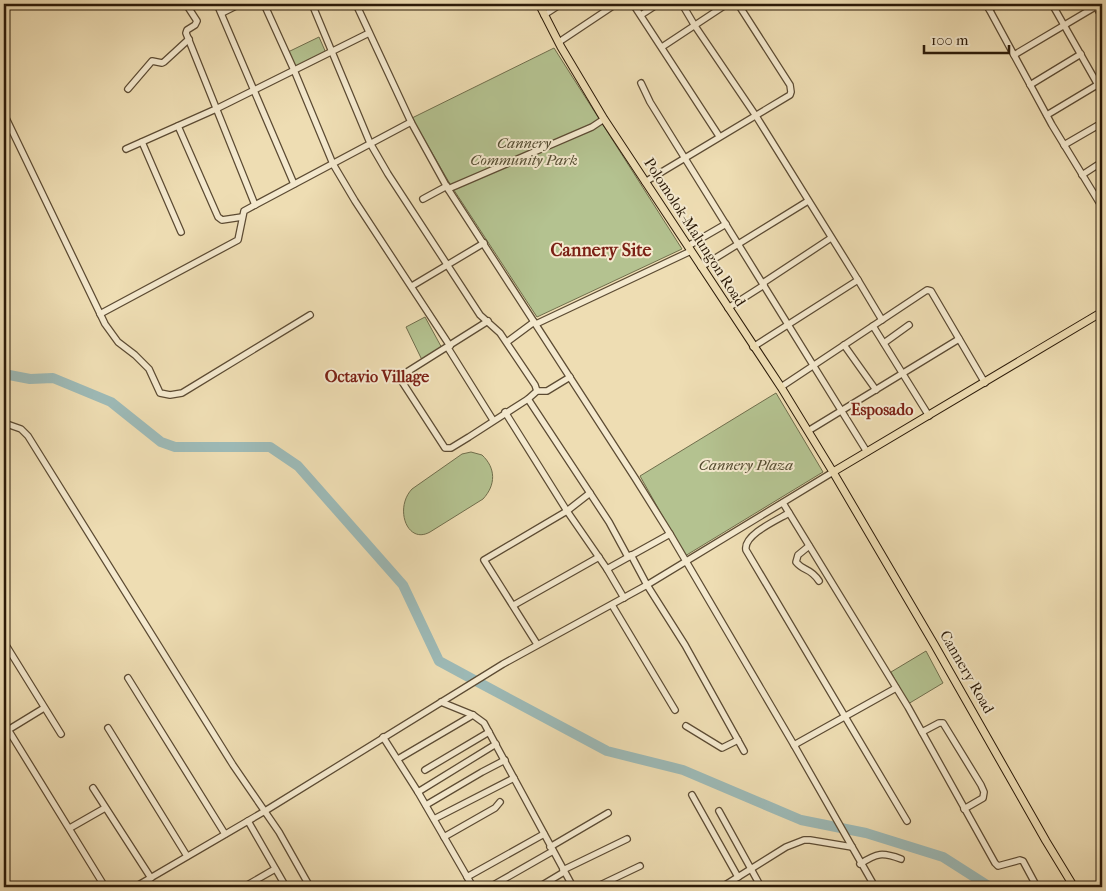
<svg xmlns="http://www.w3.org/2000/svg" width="1106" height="891" font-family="'IM FELL French Canon',serif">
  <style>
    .green { fill: #b4c290; stroke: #706e4c }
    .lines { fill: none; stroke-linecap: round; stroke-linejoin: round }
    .river { stroke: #9dbab7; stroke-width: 10 }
    .minor-casing { stroke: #5c4b33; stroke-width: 8 }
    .major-casing { stroke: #2b1a08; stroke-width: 9 }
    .minor { stroke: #f4e9ce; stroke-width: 5.5 }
    .major { stroke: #eeddb3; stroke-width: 7 }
    .labels { text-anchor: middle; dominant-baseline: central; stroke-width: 4; stroke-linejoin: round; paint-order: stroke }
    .park-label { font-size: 15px; font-style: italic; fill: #544c31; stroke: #f4e9ce }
    .street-label { font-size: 15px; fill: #2b1a08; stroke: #f4e9ce }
    .neighbourhood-label { font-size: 16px; font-weight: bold; fill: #7a1f14; stroke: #f4e9ce }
    .quarter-label { font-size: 18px; font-weight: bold; fill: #7a1f14; stroke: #f4e9ce }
  </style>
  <rect width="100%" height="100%" fill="#eeddb3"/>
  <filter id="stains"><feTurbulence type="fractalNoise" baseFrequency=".004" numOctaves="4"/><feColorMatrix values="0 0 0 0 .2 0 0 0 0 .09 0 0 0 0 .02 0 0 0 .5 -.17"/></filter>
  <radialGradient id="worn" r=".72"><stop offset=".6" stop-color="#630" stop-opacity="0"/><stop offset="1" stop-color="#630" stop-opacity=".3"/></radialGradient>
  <g class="green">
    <path d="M319,37l7,16 -32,14 -6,-15z"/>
    <path d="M554,48l128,201 -145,68 -87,-133 -38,-66z"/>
    <path d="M425,317l18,33 -20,12 -17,-35z"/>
    <path d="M776,393l47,79 -138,84 -45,-80z"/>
    <path d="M471,452l11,3c14,13 14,30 1,44l-53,33c-23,13 -36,-24 -18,-43l50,-35z"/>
    <path d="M926,651l17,32 -35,21 -17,-32z"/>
  </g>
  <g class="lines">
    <path class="river" d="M4,374l26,5 23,-1 58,24 50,40 14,5h95l28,19 105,119 36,76 37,20 131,70 76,19 118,50 65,13 77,24 47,30"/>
    <g class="minor-casing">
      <g id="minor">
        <path d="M186,4l11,17 -2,4 -8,5 -1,3 69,172 156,-83"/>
        <path d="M217,4l77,180"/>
        <path d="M264,4l30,66 39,94 22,37 95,145"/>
        <path d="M312,4l58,139 18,31 92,141 20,18 35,52 2,6"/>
        <path d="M356,4l55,118 37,67 187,289 35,56 124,211 81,142"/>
        <path d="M633,4l86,132"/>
        <path d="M682,4l13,22 61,90 102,164 -105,67"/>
        <path d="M986,4l3,5 9,-5"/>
        <path d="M1052,4l50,88"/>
        <path d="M1096,6l6,11"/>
        <path d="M989,9l63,116 50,82"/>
        <path d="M222,13l18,-9"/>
        <path d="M544,15l17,-11"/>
        <path d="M641,15l17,-11"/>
        <path d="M559,42l57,-38"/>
        <path d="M662,47l65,-43"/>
        <path d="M1014,55l86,-51"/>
        <path d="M641,83l9,19 217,350"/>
        <path d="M1030,85l51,-31"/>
        <path d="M128,89l24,-28 10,2 2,-1 25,-23"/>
        <path d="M4,114l101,210 13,18 17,13 14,14 11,24 10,2 12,-2 128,-78"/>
        <path d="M1047,115l55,-33"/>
        <path d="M178,126l40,91 4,3 20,-3"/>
        <path d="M142,142l39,90"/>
        <path d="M1064,145l38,-22"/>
        <path d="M126,149l90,-40 153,-76"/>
        <path d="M1082,175l20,-13"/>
        <path d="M645,182l145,-87 1,-3 -1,-7 -52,-81"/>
        <path d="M448,189l144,-62 12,-8"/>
        <path d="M423,199l24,-13"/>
        <path d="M688,246l38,-22"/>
        <path d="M701,267l107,-66"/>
        <path d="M858,280l24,40"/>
        <path d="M763,283l68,-45"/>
        <path d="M412,286l72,-43"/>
        <path d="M728,308l36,-23"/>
        <path d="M100,314l138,-74 6,-29 11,-6"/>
        <path d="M488,321l-89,56 46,71h6l18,-11 59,-38 9,-8h10l23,-14"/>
        <path d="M536,324l155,-73"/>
        <path d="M873,326l56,90"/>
        <path d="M507,342l27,-20"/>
        <path d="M884,343l25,-18"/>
        <path d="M844,345l32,45"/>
        <path d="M448,348l45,72"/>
        <path d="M781,387l146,-97 4,1 54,92"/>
        <path d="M528,399l81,123 19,35"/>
        <path d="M505,412l62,99 40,58 17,29"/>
        <path d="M4,423l17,6 7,7 205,329 46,67 31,55"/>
        <path d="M808,431l151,-92"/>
        <path d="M783,503l125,204 87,156 3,3 22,-6 3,1 14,26"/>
        <path d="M789,513c-12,7 -46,22 -43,37l161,271"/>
        <path d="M809,546l-11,9 -2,7c8,10 14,5 23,19"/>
        <path d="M631,555l16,30 38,60 59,106"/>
        <path d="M607,569l63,-35"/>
        <path d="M514,605l85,-48"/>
        <path d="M612,605l63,105"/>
        <path d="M4,642l57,92"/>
        <path d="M537,644l-53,-84 83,-49 23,-18"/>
        <path d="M128,678l97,156"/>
        <path d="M441,702l32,13 11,8 89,164"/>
        <path d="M4,723l101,164"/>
        <path d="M686,726l36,22 16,-8"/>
        <path d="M108,728l79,128"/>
        <path d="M8,730l36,-22"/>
        <path d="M922,732l17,-9h4l38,62 3,7 -1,6 -19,11"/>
        <path d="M383,737l35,55 55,95"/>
        <path d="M794,745l102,-57"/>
        <path d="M398,759l75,-44"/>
        <path d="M425,770l64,-38"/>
        <path d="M93,788l58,90"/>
        <path d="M418,792l78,-48"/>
        <path d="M692,795l46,82"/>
        <path d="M426,805l56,-33 23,-12"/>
        <path d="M719,811l42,76"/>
        <path d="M434,819l80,-41"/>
        <path d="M248,821l38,66"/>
        <path d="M70,828l35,-20"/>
        <path d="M444,837l51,-29 5,-6"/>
        <path d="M550,847l58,-34"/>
        <path d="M860,864c17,-11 22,-12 41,-5"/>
        <path d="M563,870l64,-31"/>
        <path d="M467,877l77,-43"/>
        <path d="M947,886v1"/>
        <path d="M135,887l130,-76 238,-147 144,-79 186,-113"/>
        <path d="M244,887l31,-18"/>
        <path d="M490,887l63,-36"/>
        <path d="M539,887l25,-15"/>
        <path d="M596,887l44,-21"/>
        <path d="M722,887l64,-40 18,-7h6l42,7"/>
      </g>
    </g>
    <g class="major-casing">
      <g id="major">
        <path d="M539,4l22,43 43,72 177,268 52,85 101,172 112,197 28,46"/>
        <path d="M833,472l269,-160"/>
      </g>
    </g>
    <use href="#minor" class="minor"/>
    <use href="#major" class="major"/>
  </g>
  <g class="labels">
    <g class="park-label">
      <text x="524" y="143">Cannery<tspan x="524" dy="17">Community Park</tspan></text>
      <text x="746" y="465">Cannery Plaza</text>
    </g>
    <g class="street-label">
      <text transform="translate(695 232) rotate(57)">Polomolok-Malungon Road</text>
      <text transform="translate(967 672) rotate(60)">Cannery Road</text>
    </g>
    <g class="neighbourhood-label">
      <text x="377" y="376">Octavio Village</text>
      <text x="882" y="409">Esposado</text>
    </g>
    <g class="quarter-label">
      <text x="601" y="250">Cannery Site</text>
    </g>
  </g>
  <rect width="1106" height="891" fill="none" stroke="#eeddb3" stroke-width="20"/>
  <rect x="5" y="5" width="1096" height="881" fill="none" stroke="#2b1a08" stroke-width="2.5"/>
  <rect x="10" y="10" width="1086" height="871" fill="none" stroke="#2b1a08"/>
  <path d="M924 45v8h85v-8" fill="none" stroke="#2b1a08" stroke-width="2.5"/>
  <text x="931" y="45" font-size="15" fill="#2b1a08" stroke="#f4e9ce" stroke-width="4" paint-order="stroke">100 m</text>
  <rect width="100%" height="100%" filter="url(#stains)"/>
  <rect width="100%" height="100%" fill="url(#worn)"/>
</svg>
